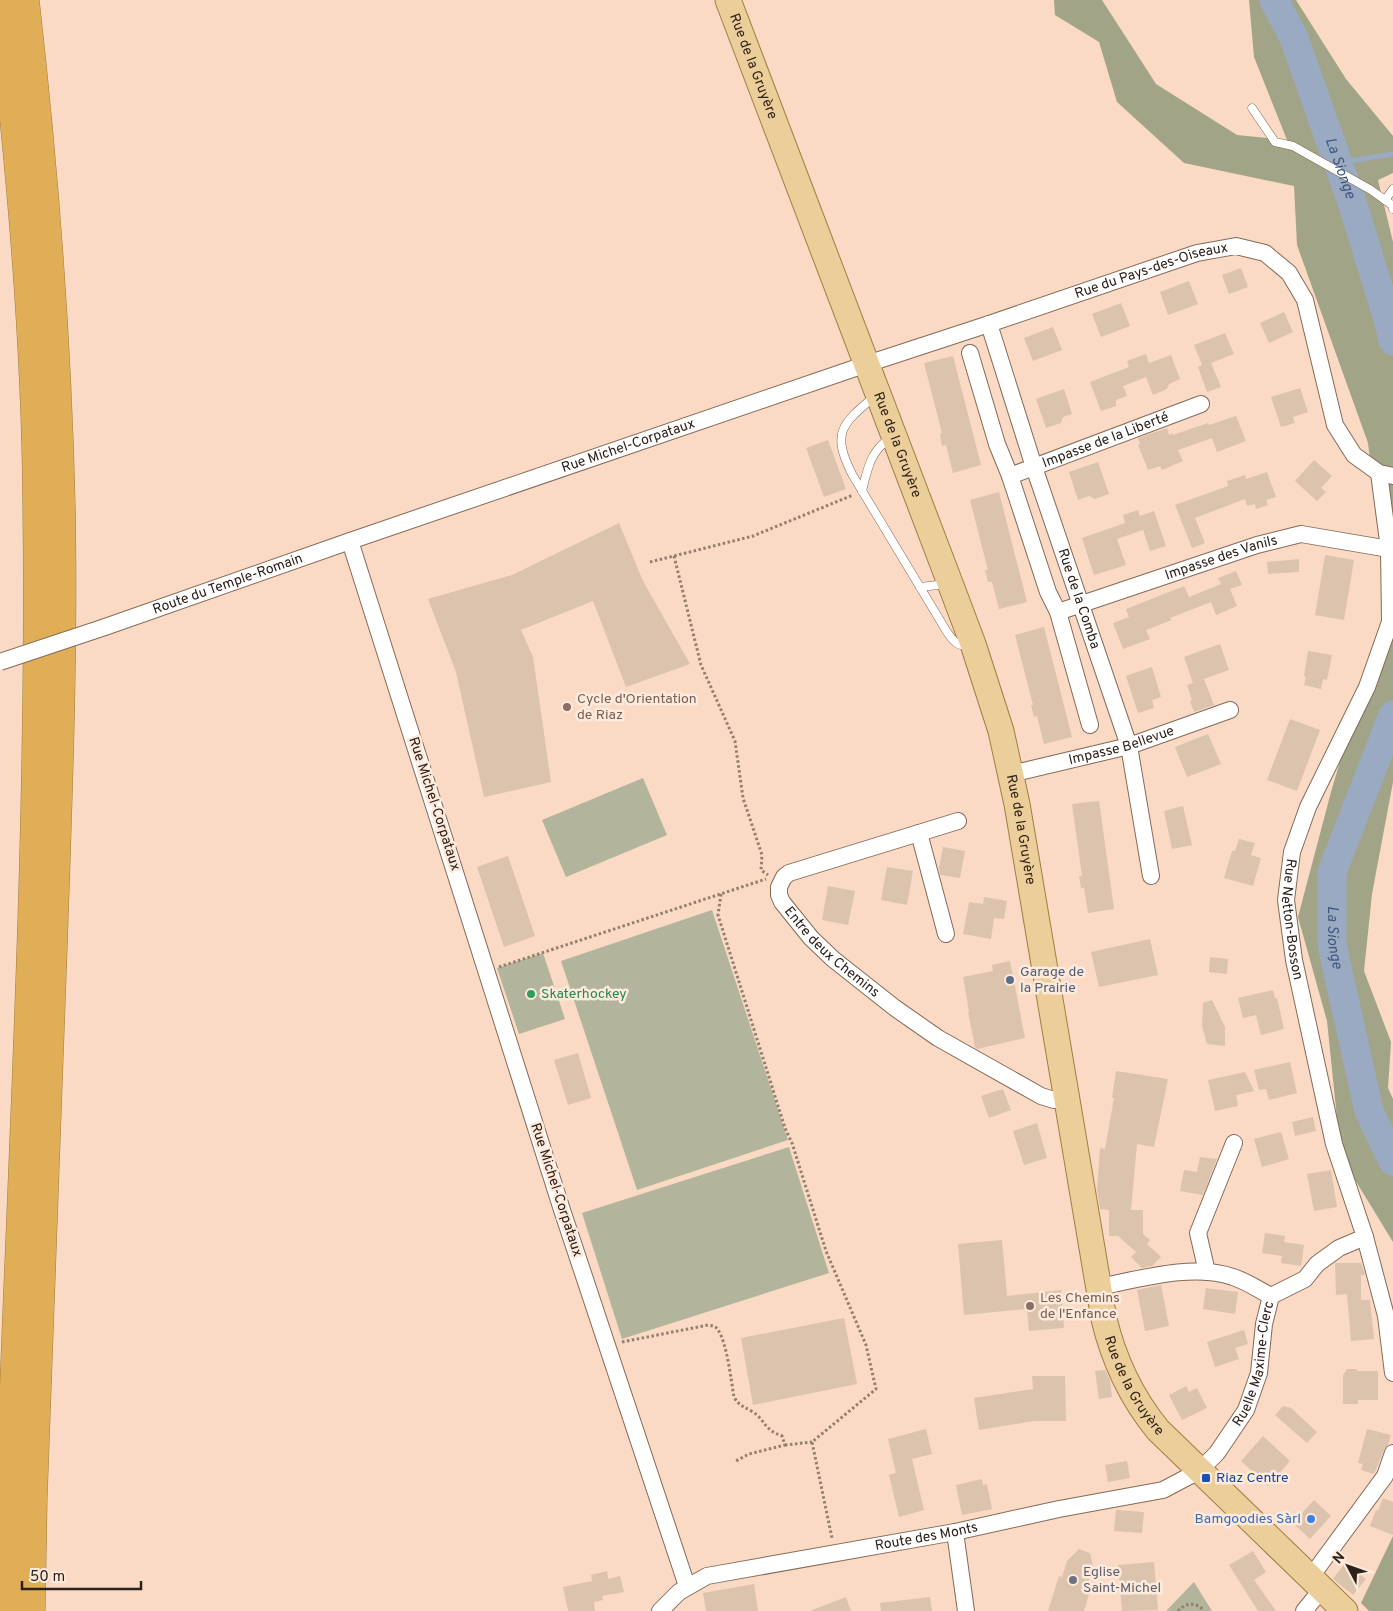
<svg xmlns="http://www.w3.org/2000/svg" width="1393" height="1611" font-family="Overpass,sans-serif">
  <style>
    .green { fill: #b2b59b }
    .forest { fill: #a2a487 }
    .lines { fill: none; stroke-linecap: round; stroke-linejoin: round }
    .stream { stroke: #9aaac3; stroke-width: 5 }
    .river { stroke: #9aaac3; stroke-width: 29 }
    .building { fill: #dcc3ae }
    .lane-casing { stroke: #866a56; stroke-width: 9 }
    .street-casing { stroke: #866a56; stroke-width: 18 }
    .primary-casing { stroke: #a17d41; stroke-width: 27 }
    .highway-casing { stroke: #a17d41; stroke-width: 29 }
    .path { stroke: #947e6f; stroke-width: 3; stroke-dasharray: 2.5 2.5; stroke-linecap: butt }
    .lane { stroke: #fff; stroke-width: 8 }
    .street { stroke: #fff; stroke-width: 16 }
    .primary { stroke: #ecce9a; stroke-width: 25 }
    .highway { stroke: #e0ae56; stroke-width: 28 }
    .street-bridge-casing { stroke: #866a56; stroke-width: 18; stroke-linecap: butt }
    .street-bridge { stroke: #fff; stroke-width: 16 }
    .education-dot { fill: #8d6e63; stroke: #fdeadc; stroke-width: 2 }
    .service-dot { fill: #5c6f8a; stroke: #fdeadc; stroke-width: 2 }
    .leisure-dot { fill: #2e9e5b; stroke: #fdeadc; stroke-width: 2 }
    .transit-dot { fill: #1a4fb4; stroke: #fdeadc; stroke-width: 2 }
    .shop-dot { fill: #3f7fe0; stroke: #fdeadc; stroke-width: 2 }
    .worship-dot { fill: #6b7280; stroke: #fdeadc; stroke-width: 2 }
    .labels { text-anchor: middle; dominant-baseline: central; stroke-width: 5; stroke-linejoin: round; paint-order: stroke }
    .street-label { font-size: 14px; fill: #2d2119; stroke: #fdeadc }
    .education-label { font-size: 14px; fill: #785e54; stroke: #fdeadc; text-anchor: start }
    .service-label { font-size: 14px; fill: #4e5e75; stroke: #fdeadc; text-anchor: start }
    .leisure-label { font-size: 14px; fill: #27864d; stroke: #fdeadc; text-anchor: start }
    .transit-label { font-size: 14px; fill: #164399; stroke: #fdeadc; text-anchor: start }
    .shop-label { font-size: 14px; fill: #366cbe; stroke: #fdeadc; text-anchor: end }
    .worship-label { font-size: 14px; fill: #5b616d; stroke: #fdeadc; text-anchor: start }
    .water-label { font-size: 15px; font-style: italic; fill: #3e587f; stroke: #fdeadc }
  </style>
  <rect width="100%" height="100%" fill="#fadac4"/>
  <g class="green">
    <path d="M643,778l24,57 -101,42 -24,-57z"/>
    <path d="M712,910l76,230 -151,50 -76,-229z"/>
    <path d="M543,953l22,66 -46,15 -22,-66z"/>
    <path d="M789,1147l40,126 -207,66 -40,-126z"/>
    <path d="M1194,1582l18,29h-45v-1z"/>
  </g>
  <g class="forest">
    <path d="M1054,0h48l54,84 81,51 50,5 -33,-83 -5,-57h47l50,79 47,57v37l-15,7 15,62v540l-21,112 -8,77 27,71 -3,46 5,11v143l-52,-85 -14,-136 -29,-104 33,-125 56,-189 -19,-160 -71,-198 -3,-59 -110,-23 -67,-61 -18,-60 -44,-27z"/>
    <path d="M1393,1536v75h-24l-8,-8z"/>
  </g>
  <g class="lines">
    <path class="stream" d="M1338,163l55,-9"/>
    <g class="river">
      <path id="s1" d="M1274,0l20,38 60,170 36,118 3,15"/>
      <path id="s2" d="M1393,715l-61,157v73l37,166 24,50"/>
    </g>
  </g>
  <g class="building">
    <path d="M1241,268l7,19 -19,7 -7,-19z"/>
    <path d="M1189,281l9,23 -30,11 -8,-23z"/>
    <path d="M1121,303l9,23 -29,11 -9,-23z"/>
    <path d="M1284,312l9,20 -24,11 -9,-20z"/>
    <path d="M1053,327l9,23 -29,11 -9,-23z"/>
    <path d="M1225,333l9,21 -23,9 10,24 -14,5 -9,-25 4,-2 -8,-20z"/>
    <path d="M1146,354l3,9 22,-8 9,24 -11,5 -2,5 -14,6 -7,-18 -23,9 4,10 -11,4v6l-15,5 -11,-29 39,-15 -2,-6z"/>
    <path d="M953,356l28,109 -28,8 -7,-28 -4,1 -2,-12 2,-1 -18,-70z"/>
    <path d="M1300,388l8,24 -15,5 2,6 -14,4 -10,-30z"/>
    <path d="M1064,389l8,25 -9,3 -2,6 -15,5 -10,-29z"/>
    <path d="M1236,416l10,25 -29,11 -5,-14 -34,12 5,11 -21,9 -2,-4 -12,4 -10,-25 2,-1 -2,-6 29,-10 2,7 3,-2 1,2 35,-12 1,2z"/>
    <path d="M828,440l18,49 -22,8 -18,-49z"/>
    <path d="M1314,460l18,16 -11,12 5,4 -9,9 -22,-20z"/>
    <path d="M1098,462l11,32 -14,5 -6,-3 -11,4 -9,-28z"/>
    <path d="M1267,472l9,25 -10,3 2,5 -12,4 -1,-5 -8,2 -2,-7 -50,19 10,25 -13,5 -17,-43 53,-19 -1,-5 18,-6 1,4z"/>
    <path d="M999,492l28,110 -28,7 -7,-27h-4l-3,-12h3l-18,-70z"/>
    <path d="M1138,510l2,6 14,-5 12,35 -16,5 -7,-21 -26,9 9,26 -32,10 -12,-37 43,-15 -2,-8z"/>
    <path d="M619,523l24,58 47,83 -64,23 -33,-86 -72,29 12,27 18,125 -67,15 -28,-125 -28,-73 84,-24z"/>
    <path d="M1325,555l29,5 -10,60 -29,-5z"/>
    <path d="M1299,559v13l-31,2 -1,-12z"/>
    <path d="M1236,571l6,14 -12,4 7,17 -21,9 -5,-13 -41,16 2,2 -26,10 4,9 -27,10 -10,-26 16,-6 -3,-8 58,-23 5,11 32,-13 -3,-6z"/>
    <path d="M1044,627l28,110 -28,7 -7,-28 -3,1 -3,-12h2l-18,-70z"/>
    <path d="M1220,644l9,26 -36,13 -9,-26z"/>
    <path d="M1308,651l24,4 -5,25 -4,-1 -2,10 -17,-4 2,-8 -2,-1z"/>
    <path d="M1152,667l9,30 -9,3 2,8 -16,5 -12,-37z"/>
    <path d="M1204,679l10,26 -20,7 -4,-11 2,-1 -5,-15z"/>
    <path d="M1290,719l30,11 -23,61 -30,-11z"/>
    <path d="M1208,734l13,30 -34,13 -12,-30z"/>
    <path d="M1099,801l15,108 -26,4 -4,-25h-3l-2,-12h3l-10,-72z"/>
    <path d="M1183,806l9,39 -20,4 -8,-38z"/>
    <path d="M1239,839l16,4 -4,12 10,3 -8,28 -29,-8 8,-27h3z"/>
    <path d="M943,847l22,4 -5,27 -20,-3 -1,-7z"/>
    <path d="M508,856l27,80 -31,11 -27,-80z"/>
    <path d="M887,867l26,4 -6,34 -26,-5z"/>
    <path d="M828,886l27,5 -7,34 -26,-5z"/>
    <path d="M984,897l23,4 -3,18 -10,-1 -3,21 -28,-5 6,-32 14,2z"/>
    <path d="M1150,939l8,36 -59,12 -8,-35z"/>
    <path d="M1210,957l18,2 -1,15 -18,-2z"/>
    <path d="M1010,961l15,77 -48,11 -2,-2 -7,-35 1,-1 -6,-34 30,-6 -1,-6z"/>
    <path d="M1273,990l2,8h2l7,31 -23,6 -5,-20 -13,3 -5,-20z"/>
    <path d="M1212,1000l13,27v19l-18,-2 -5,-18 1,-23z"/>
    <path d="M578,1053l13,45 -23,7 -14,-45z"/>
    <path d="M1290,1062l7,31 -28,7 -3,-11 -7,1 -5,-20z"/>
    <path d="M1116,1071l52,8 -14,68 -17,-3 -6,66h12v24l7,6 -3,4 14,13 -9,9 -10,2 -11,-11 5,-5 -18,-16h-9v-26l-9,-1 -3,-19 3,-42 5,1 9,-51h-2z"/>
    <path d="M1245,1072l9,19 -18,4 2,11 -23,5 -7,-31z"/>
    <path d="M1003,1089l8,21 -22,8 -8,-22z"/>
    <path d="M1313,1117l3,14 -21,5 -3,-14z"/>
    <path d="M1037,1123l10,35 -23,7 -11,-34z"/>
    <path d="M1281,1132l8,27 -27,8 -8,-28z"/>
    <path d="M1200,1157l17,2 -14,36 -23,-4 4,-21 13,2z"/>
    <path d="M1331,1170l6,37 -23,4 -7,-37z"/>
    <path d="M1265,1233l20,3 -1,6 20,3 -3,21 -20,-3 1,-7 -20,-3z"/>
    <path d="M1002,1240l5,56 54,-6 3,38 -35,3 -2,-21 -2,-1 -61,6 -6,-71z"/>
    <path d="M1335,1263h26l4,12h-4v25h9l4,39 -23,2 -4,-47 -11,1z"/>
    <path d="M1161,1285l8,41 -24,5 -8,-41z"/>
    <path d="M1206,1288l32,4 -3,22 -32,-5z"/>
    <path d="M844,1318l13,66 -104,21 -12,-67z"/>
    <path d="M1244,1330l4,14 -13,4 4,11 -24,8 -8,-25z"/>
    <path d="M1347,1369h10v2h21v29h-20v4h-15v-29z"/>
    <path d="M1105,1370l5,10 2,17 -13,2 -4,-28z"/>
    <path d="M1032,1376h33l1,45h-32l-55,9 -5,-32 59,-9z"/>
    <path d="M1186,1386l3,6 8,-4 10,20 -25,12 -13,-25z"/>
    <path d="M1283,1406l8,2 26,24 -10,11 -32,-28z"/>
    <path d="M926,1429l6,25 -20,5 12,51 -25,7 -10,-42 7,-2 -8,-34z"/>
    <path d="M1367,1429l24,6 -3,10 -4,5 -10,24 -13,-4 2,-6 -5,-1z"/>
    <path d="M1263,1436l27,25 -22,25 -27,-25z"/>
    <path d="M1127,1461l3,17 -22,4 -3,-17z"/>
    <path d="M982,1479l1,6 4,-1 5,25 -30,6 -6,-30z"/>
    <path d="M1383,1498l10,4v33l-23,-9 6,-16 2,1z"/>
    <path d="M1314,1500l17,16 -21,23 -17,-16z"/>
    <path d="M1116,1510l28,2 -2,21 -28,-2z"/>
    <path d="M1079,1549l11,4 3,14 -5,16 4,1 -8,27h-36l11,-35 3,1 5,-16z"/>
    <path d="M1253,1551l13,21 -12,8 22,31h-18l-29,-46z"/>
    <path d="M1154,1562l4,48 -36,1 -4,-46z"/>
    <path d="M1345,1563l21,16 -13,16 -20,-16z"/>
    <path d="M607,1571l1,8 12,-3 4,16 -22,4 1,4 -9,2 1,9h-27l-5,-24 29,-6 -1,-6z"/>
    <path d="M754,1584l4,27h-52l-3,-18z"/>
    <path d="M846,1597l5,14h-39v-1z"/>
    <path d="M930,1597l2,14h-51l-1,-8z"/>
  </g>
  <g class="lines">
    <g class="lane-casing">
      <g id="lane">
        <path d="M1252,108l23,34 18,4 78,44 21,15 1,4"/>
        <path d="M1385,200l8,-11"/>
        <path d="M875,396c-33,28 -44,36 -23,78l95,158c6,8 10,15 21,13"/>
        <path d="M862,491c6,-24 8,-39 29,-54"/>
        <path d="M920,587l27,-3"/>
      </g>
    </g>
    <g class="street-casing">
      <g id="street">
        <path id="s3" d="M989,324l45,143 95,279 22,130"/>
        <path d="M970,353l27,91 13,32 38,116 10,20 32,113"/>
        <path id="s4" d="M1379,473l10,76 1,73 -23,65 -59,120 -16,45 -6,48 8,60 40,184 31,93 21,79 7,57"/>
        <path id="s5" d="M1010,476l191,-72"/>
        <path id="s6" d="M1058,612l199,-67 44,-11 88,15"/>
        <path id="s7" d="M105,627l245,-86"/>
        <path id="s8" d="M1011,774l118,-28 101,-36"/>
        <path id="s9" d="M958,821l-169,52 -5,4 -5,10v8l3,7 29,36 22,21 62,49 43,30 103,58 13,4 13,-1"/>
        <path d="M919,833l27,101"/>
        <path d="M1207,1272l-9,-39 36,-90"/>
        <path d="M1099,1287c41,-8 94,-24 134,-10 13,4 26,13 38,19"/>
        <path d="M955,1532l11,79"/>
        <path d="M1310,1578l75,-102 8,-23"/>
        <path id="s10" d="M687,1586l-125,-376 -212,-669 517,-177 122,-40 208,-71 39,-7 29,7 24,20 16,27 30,125 19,30 25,18 14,3"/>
        <path id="s11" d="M660,1611l19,-19 28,-16 248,-44 104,-23 104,-19 36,-19 18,-18 29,-43 13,-37 5,-49 7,-28 34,-17 12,-15 22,-16 26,-11"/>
        <path d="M1304,1611l18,-22"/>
      </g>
    </g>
    <g class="primary-casing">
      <g id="primary">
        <path id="s12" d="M728,0l222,583 23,61 28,87 16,73 87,515c10,42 27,78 54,111l187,181"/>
      </g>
    </g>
    <g class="highway-casing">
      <g id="highway">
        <path d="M1,0c20,169 35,339 36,509 3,243 -7,486 -17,729 -5,125 -11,249 -12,373"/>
        <path d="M25,0c19,167 32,335 36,504 3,148 -3,296 -8,444 -6,184 -13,367 -20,550l-2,113"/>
      </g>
    </g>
    <g class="path">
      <path d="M674,556l27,109 34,76 8,57 19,57 -1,15 7,5"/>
      <path d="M650,562l103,-26 100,-41"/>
      <path d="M721,894l-3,21 67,213 7,15 34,108 40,94 10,44 -64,53 20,96"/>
      <path d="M499,967l267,-88"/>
      <path d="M622,1342l86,-17c4,1 8,1 10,5 9,13 13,50 16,67 5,9 11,10 19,15 13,9 10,17 29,24l3,9 -36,9 -15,8"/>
      <path d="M785,1445l27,-3"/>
      <path d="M1178,1611c8,-9 19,-9 26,0"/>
    </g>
    <use href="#lane" class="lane"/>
    <use href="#street" class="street"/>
    <use href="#primary" class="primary"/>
    <use href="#highway" class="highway"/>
    <g class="street-bridge-casing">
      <path id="street-bridge" d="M0,662l105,-35"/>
    </g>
    <use href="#street-bridge" class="street-bridge"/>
  </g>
  <g class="education-dot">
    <circle cx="567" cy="707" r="5"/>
    <circle cx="1030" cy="1306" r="5"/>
  </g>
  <circle class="service-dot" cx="1010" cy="980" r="5"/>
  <circle class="leisure-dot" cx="531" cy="994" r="5"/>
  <rect class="transit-dot" x="1201" y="1473" width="10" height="10" rx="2.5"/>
  <circle class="shop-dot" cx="1311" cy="1519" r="5"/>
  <circle class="worship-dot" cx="1073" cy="1580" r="5"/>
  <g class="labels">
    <g class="street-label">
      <text stroke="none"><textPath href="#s12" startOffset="71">Rue de la Gruyère</textPath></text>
      <text stroke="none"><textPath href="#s10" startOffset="1944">Rue du Pays-des-Oiseaux</textPath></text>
      <text stroke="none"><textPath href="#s5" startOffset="102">Impasse de la Liberté</textPath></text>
      <text stroke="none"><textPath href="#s10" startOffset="1392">Rue Michel-Corpataux</textPath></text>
      <text stroke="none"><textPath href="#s12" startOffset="476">Rue de la Gruyère</textPath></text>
      <text stroke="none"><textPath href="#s6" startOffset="172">Impasse des Vanils</textPath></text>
      <text stroke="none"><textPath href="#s7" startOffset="130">Route du Temple-Romain</textPath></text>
      <text stroke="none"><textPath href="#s3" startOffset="289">Rue de la Comba</textPath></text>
      <text stroke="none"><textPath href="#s8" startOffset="114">Impasse Bellevue</textPath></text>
      <text transform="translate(434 804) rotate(72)">Rue Michel-Corpataux</text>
      <text stroke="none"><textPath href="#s12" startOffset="881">Rue de la Gruyère</textPath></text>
      <text stroke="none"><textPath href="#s4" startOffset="468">Rue Netton-Bosson</textPath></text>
      <text stroke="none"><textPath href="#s9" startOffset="281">Entre deux Chemins</textPath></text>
      <text transform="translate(556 1190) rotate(72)">Rue Michel-Corpataux</text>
      <text stroke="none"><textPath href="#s11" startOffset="688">Ruelle Maxime-Clerc</textPath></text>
      <text stroke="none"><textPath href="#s12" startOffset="1451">Rue de la Gruyère</textPath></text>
      <text stroke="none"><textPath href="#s11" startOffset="282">Route des Monts</textPath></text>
    </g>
    <g class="education-label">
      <text x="577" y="699">Cycle d'Orientation<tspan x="577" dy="16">de Riaz</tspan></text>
      <text x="1040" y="1298">Les Chemins<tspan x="1040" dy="16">de l'Enfance</tspan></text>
    </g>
    <g class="service-label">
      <text x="1020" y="972">Garage de<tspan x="1020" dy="16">la Prairie</tspan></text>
    </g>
    <g class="leisure-label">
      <text x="541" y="994">Skaterhockey</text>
    </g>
    <g class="transit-label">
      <text x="1216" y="1478">Riaz Centre</text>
    </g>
    <g class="shop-label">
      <text x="1301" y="1519">Bamgoodies Sàrl</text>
    </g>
    <g class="worship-label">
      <text x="1083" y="1572">Eglise<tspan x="1083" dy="16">Saint-Michel</tspan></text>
    </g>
    <g class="water-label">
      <text stroke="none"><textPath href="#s1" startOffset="181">La Sionge</textPath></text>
      <text stroke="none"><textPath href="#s2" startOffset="234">La Sionge</textPath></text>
    </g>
  </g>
  <g transform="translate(1348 1566) rotate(311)" stroke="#fdeadc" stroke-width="4" paint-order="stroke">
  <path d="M0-4L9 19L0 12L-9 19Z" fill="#2d2119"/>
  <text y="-8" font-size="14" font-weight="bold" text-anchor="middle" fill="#2d2119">N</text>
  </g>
  <path d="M22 1581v8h119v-8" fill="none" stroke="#2d2119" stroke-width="2.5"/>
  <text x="30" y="1581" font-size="15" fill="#2d2119" stroke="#fdeadc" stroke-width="4" paint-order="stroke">50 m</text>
</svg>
